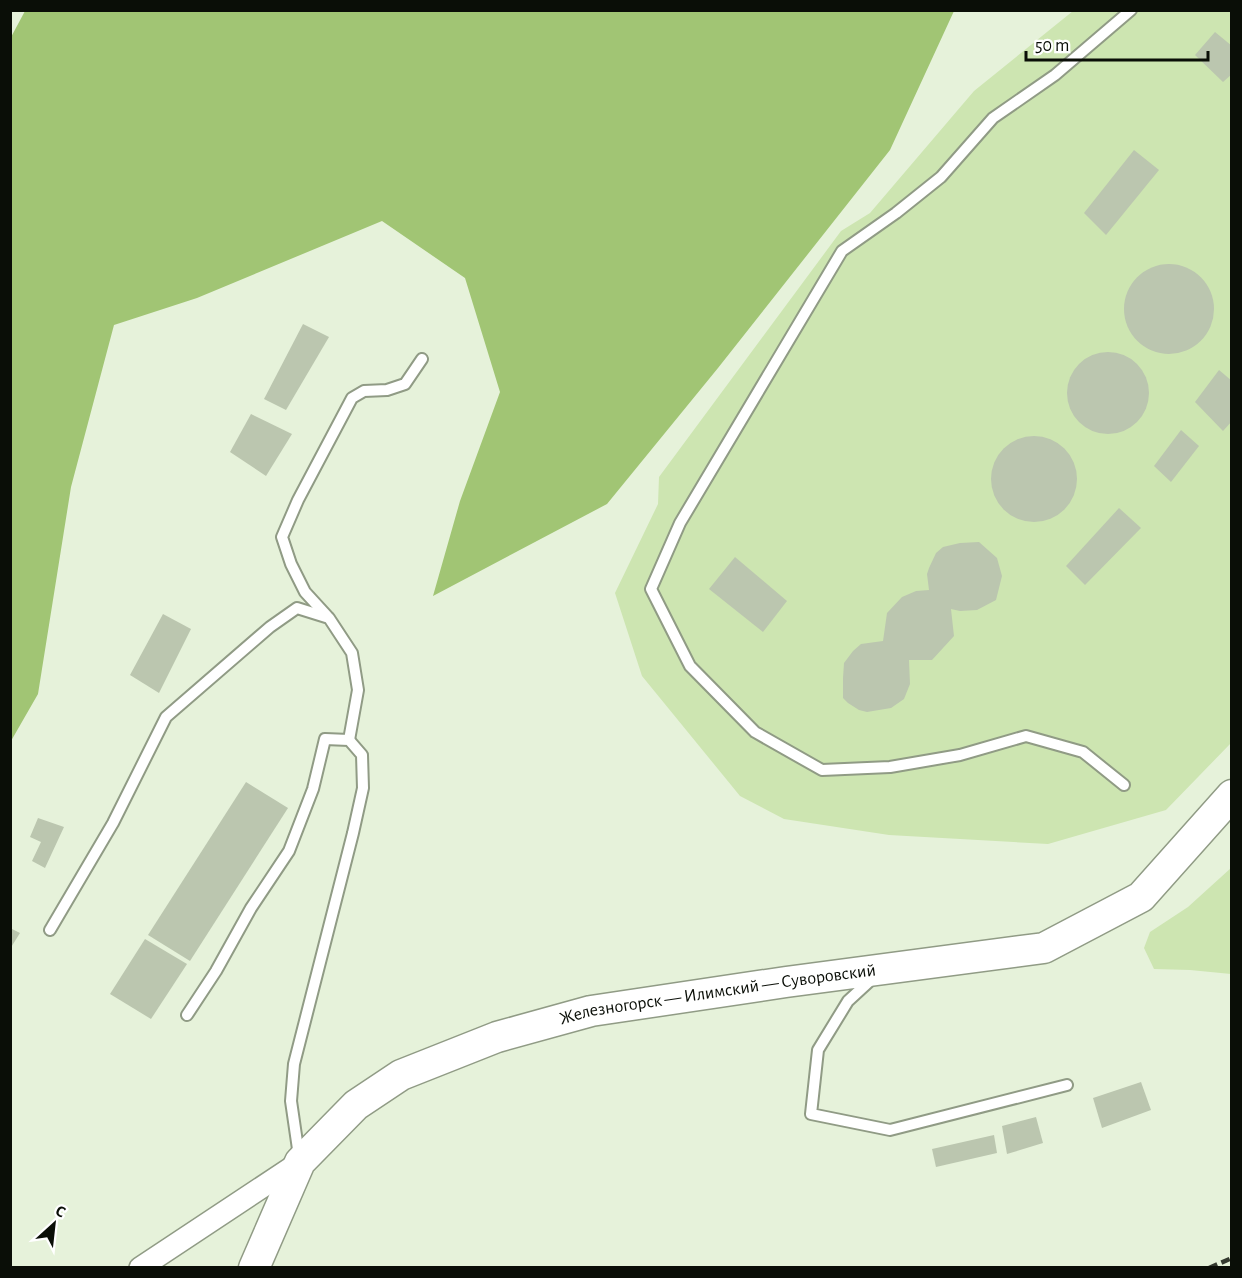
<svg xmlns="http://www.w3.org/2000/svg" width="1242" height="1278" font-family="'Alegreya Sans',sans-serif">
  <style>
    .green { fill: #cde5b1 }
    .forest { fill: #a1c574 }
    .building { fill: #bbc6af }
    .lines { fill: none; stroke-linecap: round; stroke-linejoin: round }
    .lane-casing { stroke: #909b85; stroke-width: 14 }
    .street-casing { stroke: #909b85; stroke-width: 24 }
    .secondary-casing { stroke: #909b85; stroke-width: 33 }
    .lane { stroke: #fff; stroke-width: 10 }
    .street { stroke: #fff; stroke-width: 21 }
    .secondary { stroke: #fff; stroke-width: 30 }
    .rail { stroke: #343a2f; stroke-width: 4.5; stroke-dasharray: 9 4.5; stroke-linecap: butt }
    .labels { text-anchor: middle; dominant-baseline: central; stroke-width: 4.5; stroke-linejoin: round; paint-order: stroke }
    .street-label { font-size: 18px; fill: #0a0e07; stroke: #fff }
  </style>
  <rect width="100%" height="100%" fill="#e6f2da"/>
  <g class="green">
    <path d="M1073,11h158v732l-65,67 -118,34 -159,-9 -105,-16 -44,-23 -98,-120 -27,-83 43,-89 1,-27 182,-246 29,-18 104,-122z"/>
    <path d="M1231,868v106l-41,-4 -36,-1 -10,-21 6,-16 38,-25z"/>
  </g>
  <path class="forest" d="M25,11v-1l929,1 -64,139 -172,218 -111,136 -174,92 27,-95 40,-109 -35,-114 -83,-57 -185,77 -83,27 -43,162 -33,207 -27,47 -1,-702z"/>
  <g class="building">
    <path d="M1215,32l17,14v28l-9,8 -28,-27z"/>
    <path d="M1134,150l25,20 -53,65 -22,-22z"/>
    <circle cx="1169" cy="309" r="45"/>
    <path d="M303,324l26,13 -43,73 -22,-11z"/>
    <circle cx="1108" cy="393" r="41"/>
    <path d="M1219,370l13,11v40l-9,10 -28,-29z"/>
    <path d="M251,414l41,20 -26,42 -36,-24z"/>
    <path d="M1181,430l18,16 -28,36 -17,-16z"/>
    <circle cx="1034" cy="479" r="43"/>
    <path d="M1119,508l22,20 -56,57 -19,-19z"/>
    <path d="M979,542l18,16 5,18 -6,24 -19,10 -17,1 -9,-2 3,27 -22,24h-23l1,24 -6,15 -13,9 -24,4 -8,-2 -11,-7 -5,-5v-20l1,-15 9,-12 8,-7 22,-3 4,-28 15,-16 14,-6 13,-1 -2,-16 2,-6 7,-15 7,-6 17,-4z"/>
    <path d="M735,557l52,44 -24,31 -54,-43z"/>
    <path d="M163,614l28,15 -32,64 -29,-18z"/>
    <path d="M246,782l42,26 -98,153 -42,-26z"/>
    <path d="M38,818l26,9 -19,41 -13,-7 9,-19 -11,-5z"/>
    <path d="M10,928l10,5 -10,16z"/>
    <path d="M145,939l42,25 -36,55 -41,-25z"/>
    <path d="M1141,1082l10,28 -49,18 -9,-30z"/>
    <path d="M1036,1117l7,26 -36,11 -5,-28z"/>
    <path d="M994,1135l3,18 -61,14 -4,-18z"/>
  </g>
  <g class="lines">
    <g class="lane-casing">
      <g id="lane">
        <path d="M327,616l-22,-24 -14,-28 -9,-27 16,-37 54,-102 12,-7 23,-1 18,-6 17,-25"/>
        <path d="M1124,785l-41,-33 -57,-16 -66,19 -70,12 -68,3 -67,-38 -65,-66 -39,-77 29,-66 162,-272 54,-38 45,-36 52,-59 62,-43 76,-65"/>
        <path d="M50,930l63,-107 53,-106 104,-90 27,-19 32,10 23,35 6,37 -9,50"/>
        <path d="M873,978l-25,23 -30,49 -7,64 79,16 177,-45"/>
        <path d="M187,1015l29,-44 35,-63 38,-57 24,-62 12,-50 24,1 13,15 1,33 -10,45 -59,231 -3,37 8,55"/>
      </g>
    </g>
    <g class="street-casing">
      <path id="street" d="M140,1268l160,-106"/>
    </g>
    <g class="secondary-casing">
      <g id="secondary">
        <path id="s1" d="M254,1268l46,-106 56,-57 45,-30 96,-38 94,-26 195,-29 258,-34 97,-51 91,-102"/>
      </g>
    </g>
    <use href="#lane" class="lane"/>
    <use href="#street" class="street"/>
    <use href="#secondary" class="secondary"/>
    <path class="rail" d="M1209,1268l23,-10"/>
  </g>
  <g class="labels">
    <g class="street-label">
      <text stroke="none"><textPath href="#s1" startOffset="578">Железногорск — Илимский — Суворовский</textPath></text>
    </g>
  </g>
  <rect width="1242" height="1278" fill="none" stroke="#0a0e07" stroke-width="24"/>
  <g transform="translate(54 1224) rotate(27)" stroke="#ffffff" stroke-width="4.5" paint-order="stroke">
  <path d="M0-4.5L10 22L0 15L-10 22Z" fill="#0a0e07"/>
  <text y="-9" font-size="16" font-weight="bold" text-anchor="middle" fill="#0a0e07">С</text>
  </g>
  <path d="M1026 51v9h182v-9" fill="none" stroke="#0a0e07" stroke-width="3"/>
  <text x="1035" y="51" font-size="18" fill="#0a0e07" stroke="#ffffff" stroke-width="4.5" paint-order="stroke">50 m</text>
</svg>
